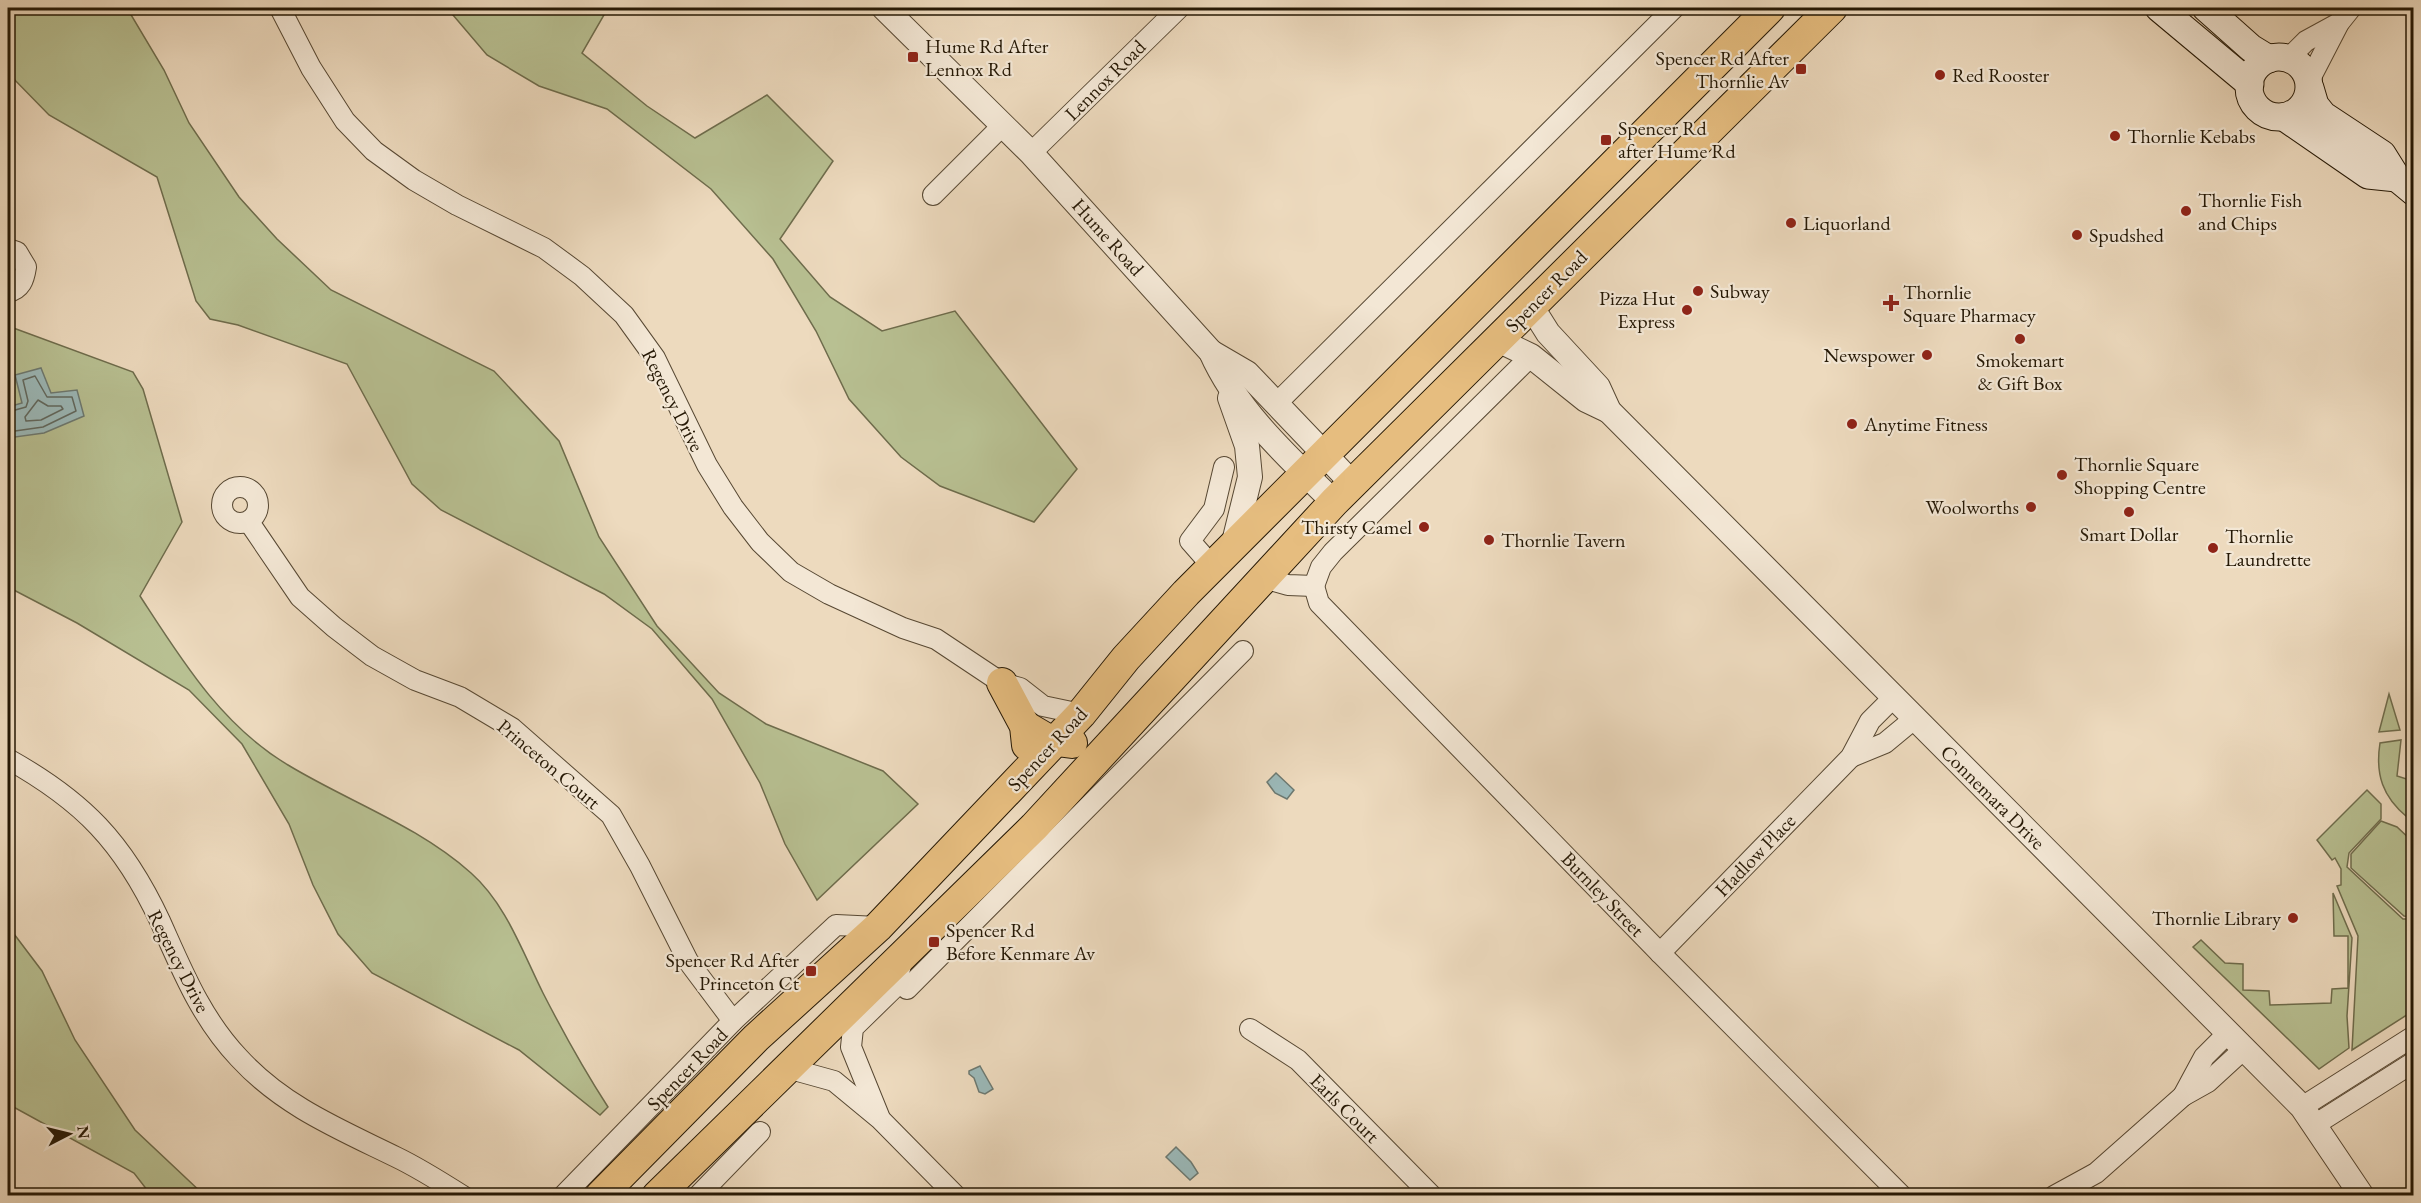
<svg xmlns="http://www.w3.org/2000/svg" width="2421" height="1203" font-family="'EB Garamond',serif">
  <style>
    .green { fill: #b8c092; stroke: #6e6c4c; stroke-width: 1.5 }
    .water { fill: #9bb9b9; stroke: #6c7971; stroke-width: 1.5 }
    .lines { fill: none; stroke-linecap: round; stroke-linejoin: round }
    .shore { stroke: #60685f; stroke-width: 1.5 }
    .minor-casing { stroke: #574833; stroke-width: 22 }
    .tertiary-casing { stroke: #574833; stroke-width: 26 }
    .secondary-casing { stroke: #251805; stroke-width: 29 }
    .primary-casing { stroke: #251805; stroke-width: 32 }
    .minor { stroke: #f3e7d5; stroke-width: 20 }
    .tertiary { stroke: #f3e7d5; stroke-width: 24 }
    .secondary { stroke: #f3e7d5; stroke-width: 27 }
    .primary { stroke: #e6bd7f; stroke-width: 30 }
    .poi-dot { fill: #8f2418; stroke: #f3e7d5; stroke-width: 2 }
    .labels { text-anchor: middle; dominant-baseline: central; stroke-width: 4.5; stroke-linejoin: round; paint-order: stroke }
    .poi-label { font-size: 20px; fill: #251805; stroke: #f3e7d5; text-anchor: start }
    .street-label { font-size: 20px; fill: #251805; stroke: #f3e7d5 }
  </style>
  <rect width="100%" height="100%" fill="#eddabe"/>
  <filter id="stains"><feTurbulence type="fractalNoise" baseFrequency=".00333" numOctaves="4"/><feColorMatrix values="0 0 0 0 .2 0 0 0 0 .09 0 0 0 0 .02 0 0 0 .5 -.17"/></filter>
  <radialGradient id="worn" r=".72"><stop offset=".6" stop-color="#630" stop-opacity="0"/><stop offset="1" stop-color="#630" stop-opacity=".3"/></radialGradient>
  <g class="green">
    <path d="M8,8h119l37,62 25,53 50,74 38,42 54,51 163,81 65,70 40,96 58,89 62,67 47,31 117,47 35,33 -101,96 -32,-56 -25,-61 -48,-84 -60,-70 -48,-35 -163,-84 -29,-26 -65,-120 -109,-39 -28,-6 -14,-18 -39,-124 -108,-62 -41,-42z"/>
    <path d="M447,8h161l-26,45 65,53 48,32 72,-43 66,66 -53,78 50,58 52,34 73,-20 122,158 -43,53 -94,-36 -39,-29 -52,-58 -33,-68 -43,-72 -62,-70 -104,-80 -68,-23 -52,-31z"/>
    <path d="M8,326l125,46 10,17 39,133 -42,74c41,63 81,129 148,169 61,37 129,60 183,108 35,31 51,78 72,120 20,39 41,77 65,114l-8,8 -81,-65 -147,-77 -34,-39 -25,-49 -24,-61 -47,-80 -53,-54 -112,-67 -69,-36z"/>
    <path d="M2389,694l11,36 -21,2z"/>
    <path d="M2401,740l-4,36 16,5v30l-6,6c-24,-20 -32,-42 -27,-74z"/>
    <path d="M2367,790l14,14v15l-32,34 -2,14 56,52h10v92l-61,39 6,-114 -21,-50 4,-1v-16l-6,-11 -3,2 -15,-20z"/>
    <path d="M2381,821l16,6 16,15v75l-9,-1 -53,-48v-14z"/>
    <path d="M2333,893l19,45 -5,78 2,32 -30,21 -126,-122 8,-7 24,23 18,1v26l26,1 1,14 61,-2 1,-14 16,-1v-52h-14z"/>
    <path d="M8,926l34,45 33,69 60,90 69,65h-53l-17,-22 -126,-69z"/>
  </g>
  <g class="water">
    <path d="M41,368l10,25 26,-3 7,26 -40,17 -36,5v-31l14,-4 -7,-28z"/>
    <path d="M1276,773l18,17 -7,9 -12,-6 -8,-11z"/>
    <path d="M980,1066l13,23 -8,5 -6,-2 -5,-14 -5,-4v-3z"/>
    <path d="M1176,1147l15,15 7,11 -8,7 -24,-23z"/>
  </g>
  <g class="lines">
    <g class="shore">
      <path d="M38,400l10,6h13l2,3 -22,11 -15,1 -1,-4z"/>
      <path d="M8,412l18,-5 2,-6 -5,-21 12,-4 12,21h25l4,14 -33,16 -35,5"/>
    </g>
    <g class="minor-casing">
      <g id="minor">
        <path d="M280,8l31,60 34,53 29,30 40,29 43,25 87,43 38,28 42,39 31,43 52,107 26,42 27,35 31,30 38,22 74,34 33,11 66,44 18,5 23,18 38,8"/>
        <path d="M2289,58l17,-17 33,-18"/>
        <path d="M2309,81l30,-58 12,-15"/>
        <path d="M1031,153l148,-145"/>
        <path d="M933,195l70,-70"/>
        <path d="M8,249l9,3 9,15c-2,13 -5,22 -18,25"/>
        <path d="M1276,404l398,-396"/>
        <circle cx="240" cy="505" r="18"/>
        <path d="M249,522l51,75 34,30 38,29 43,24 45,17 52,31 99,87 29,51 48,95 45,60"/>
        <path d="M1212,566l-22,-25 24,-32 10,-42"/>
        <path d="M1264,578l24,7 26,1"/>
        <path d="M1314,586l5,17 341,350 242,243"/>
        <path d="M1314,586l7,-19 12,-15 198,-196"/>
        <path d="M1851,757l34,-14 29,-24"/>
        <path d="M8,759c75,42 115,83 152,162 22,49 41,97 79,137 44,48 100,71 157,99 23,11 45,25 67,39"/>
        <path d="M1660,953l191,-196 19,-36 23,-23"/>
        <path d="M907,989l336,-338"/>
        <path d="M1250,1029l48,31 134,136"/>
        <path d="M787,1068l47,13 46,38 76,77"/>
        <path d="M2183,1096l21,-39 24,-24"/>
        <path d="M2302,1107l112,-71"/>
        <path d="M879,1116l-28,-69 2,-19 42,-41 6,-22"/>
        <path d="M2316,1124l98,-62"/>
        <path d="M563,1196l170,-175 103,-96 42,2"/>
        <path d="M698,1196l62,-64"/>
        <path d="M2054,1196l42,-23 87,-77 25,-14 36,-33"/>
      </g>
    </g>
    <g class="tertiary-casing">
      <g id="tertiary">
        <path d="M884,8l147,145 180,199c26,59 77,105 123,150"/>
        <path d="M1531,306l17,27 50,54 11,24 693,696 60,89"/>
        <path d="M1498,340l33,16 55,44 23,11"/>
        <path d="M1211,352l36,21 105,110"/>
        <path d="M1230,398l17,48 3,31 -17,69"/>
      </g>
    </g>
    <g class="secondary-casing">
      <g id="secondary">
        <path d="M2159,8l91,76"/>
        <path d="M2206,8l45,40 18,11"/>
        <circle cx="2279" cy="87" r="30"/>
        <path d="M2310,88l5,17 8,10 59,39 15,24 17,14"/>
        <path d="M2284,117l84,58 29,3"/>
      </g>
    </g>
    <g class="primary-casing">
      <g id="primary">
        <path d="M1002,683l23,43 2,19"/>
        <path d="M1025,726l24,14 23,3"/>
        <path d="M600,1196l156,-158 122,-111 203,-213 45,-56 60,-65 584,-585"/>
        <path d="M657,1196l377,-369 300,-325 498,-494"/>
      </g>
    </g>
    <use href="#minor" class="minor"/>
    <use href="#tertiary" class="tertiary"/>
    <use href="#secondary" class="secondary"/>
    <use href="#primary" class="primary"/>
  </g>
  <g class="poi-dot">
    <rect x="907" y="51" width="12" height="12" rx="3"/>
    <rect x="1795" y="63" width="12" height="12" rx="3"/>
    <circle cx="1940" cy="75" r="6"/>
    <circle cx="2115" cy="136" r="6"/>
    <rect x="1600" y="134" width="12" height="12" rx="3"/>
    <circle cx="2186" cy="211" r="6"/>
    <circle cx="1791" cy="223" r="6"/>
    <circle cx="2077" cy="235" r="6"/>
    <circle cx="1698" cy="291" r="6"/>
    <path d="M1888 294h6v6h6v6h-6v6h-6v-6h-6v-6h6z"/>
    <circle cx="1687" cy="310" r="6"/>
    <circle cx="2020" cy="339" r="6"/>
    <circle cx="1927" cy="355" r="6"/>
    <circle cx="1852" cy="424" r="6"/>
    <circle cx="2062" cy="475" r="6"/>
    <circle cx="2031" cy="507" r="6"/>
    <circle cx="2129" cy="512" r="6"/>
    <circle cx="1424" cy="527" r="6"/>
    <circle cx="1489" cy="540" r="6"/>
    <circle cx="2213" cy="548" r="6"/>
    <circle cx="2293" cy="918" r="6"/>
    <rect x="928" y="936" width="12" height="12" rx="3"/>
    <rect x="805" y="965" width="12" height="12" rx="3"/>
  </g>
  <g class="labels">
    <g class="poi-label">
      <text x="925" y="46">Hume Rd After<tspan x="925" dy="23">Lennox Rd</tspan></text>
      <text x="1789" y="58" text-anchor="end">Spencer Rd After<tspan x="1789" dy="23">Thornlie Av</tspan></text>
      <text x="1952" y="75">Red Rooster</text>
      <text x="1618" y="128">Spencer Rd<tspan x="1618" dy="23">after Hume Rd</tspan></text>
      <text x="2127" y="136">Thornlie Kebabs</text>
      <text x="2198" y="200">Thornlie Fish<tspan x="2198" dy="23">and Chips</tspan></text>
      <text x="1803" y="223">Liquorland</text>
      <text x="2089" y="235">Spudshed</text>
      <text x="1710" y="291">Subway</text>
      <text x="1903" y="292">Thornlie<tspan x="1903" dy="23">Square Pharmacy</tspan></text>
      <text x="1675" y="298" text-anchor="end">Pizza Hut<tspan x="1675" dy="23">Express</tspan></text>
      <text x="1915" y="355" text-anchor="end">Newspower</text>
      <text x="2020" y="360" text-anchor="middle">Smokemart<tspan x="2020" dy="23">&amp; Gift Box</tspan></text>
      <text x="1864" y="424">Anytime Fitness</text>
      <text x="2074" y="464">Thornlie Square<tspan x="2074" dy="23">Shopping Centre</tspan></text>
      <text x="2019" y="507" text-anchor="end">Woolworths</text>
      <text x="1412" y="527" text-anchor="end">Thirsty Camel</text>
      <text x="2129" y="534" text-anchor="middle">Smart Dollar</text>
      <text x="2225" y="536">Thornlie<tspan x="2225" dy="23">Laundrette</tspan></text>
      <text x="1501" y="540">Thornlie Tavern</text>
      <text x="2281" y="918" text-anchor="end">Thornlie Library</text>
      <text x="946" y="930">Spencer Rd<tspan x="946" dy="23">Before Kenmare Av</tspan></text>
      <text x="799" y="960" text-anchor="end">Spencer Rd After<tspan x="799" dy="23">Princeton Ct</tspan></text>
    </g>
    <g class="street-label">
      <text transform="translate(1105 80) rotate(-45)">Lennox Road</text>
      <text transform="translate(1108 237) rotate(48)">Hume Road</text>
      <text transform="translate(1546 291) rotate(-45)">Spencer Road</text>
      <text transform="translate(673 400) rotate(63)">Regency Drive</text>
      <text transform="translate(1047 749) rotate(-47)">Spencer Road</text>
      <text transform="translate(549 764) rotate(40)">Princeton Court</text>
      <text transform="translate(1993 797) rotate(45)">Connemara Drive</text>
      <text transform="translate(1755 855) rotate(-46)">Hadlow Place</text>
      <text transform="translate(1603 894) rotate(46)">Burnley Street</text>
      <text transform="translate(179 961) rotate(63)">Regency Drive</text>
      <text transform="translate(687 1069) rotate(-46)">Spencer Road</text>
      <text transform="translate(1345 1108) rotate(45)">Earls Court</text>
    </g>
  </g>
  <rect width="2421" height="1203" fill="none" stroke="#eddabe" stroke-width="30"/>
  <rect x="9" y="9" width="2403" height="1185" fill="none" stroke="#251805" stroke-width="3"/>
  <rect x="15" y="15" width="2391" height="1173" fill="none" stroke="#251805" stroke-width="1.5"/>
  <g transform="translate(69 1134) rotate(83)" stroke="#f3e7d5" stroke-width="4.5" paint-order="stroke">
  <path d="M0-4.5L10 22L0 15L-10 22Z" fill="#251805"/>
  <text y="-9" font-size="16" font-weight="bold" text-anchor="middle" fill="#251805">N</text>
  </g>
  <rect width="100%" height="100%" filter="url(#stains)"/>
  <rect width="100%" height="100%" fill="url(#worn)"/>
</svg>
